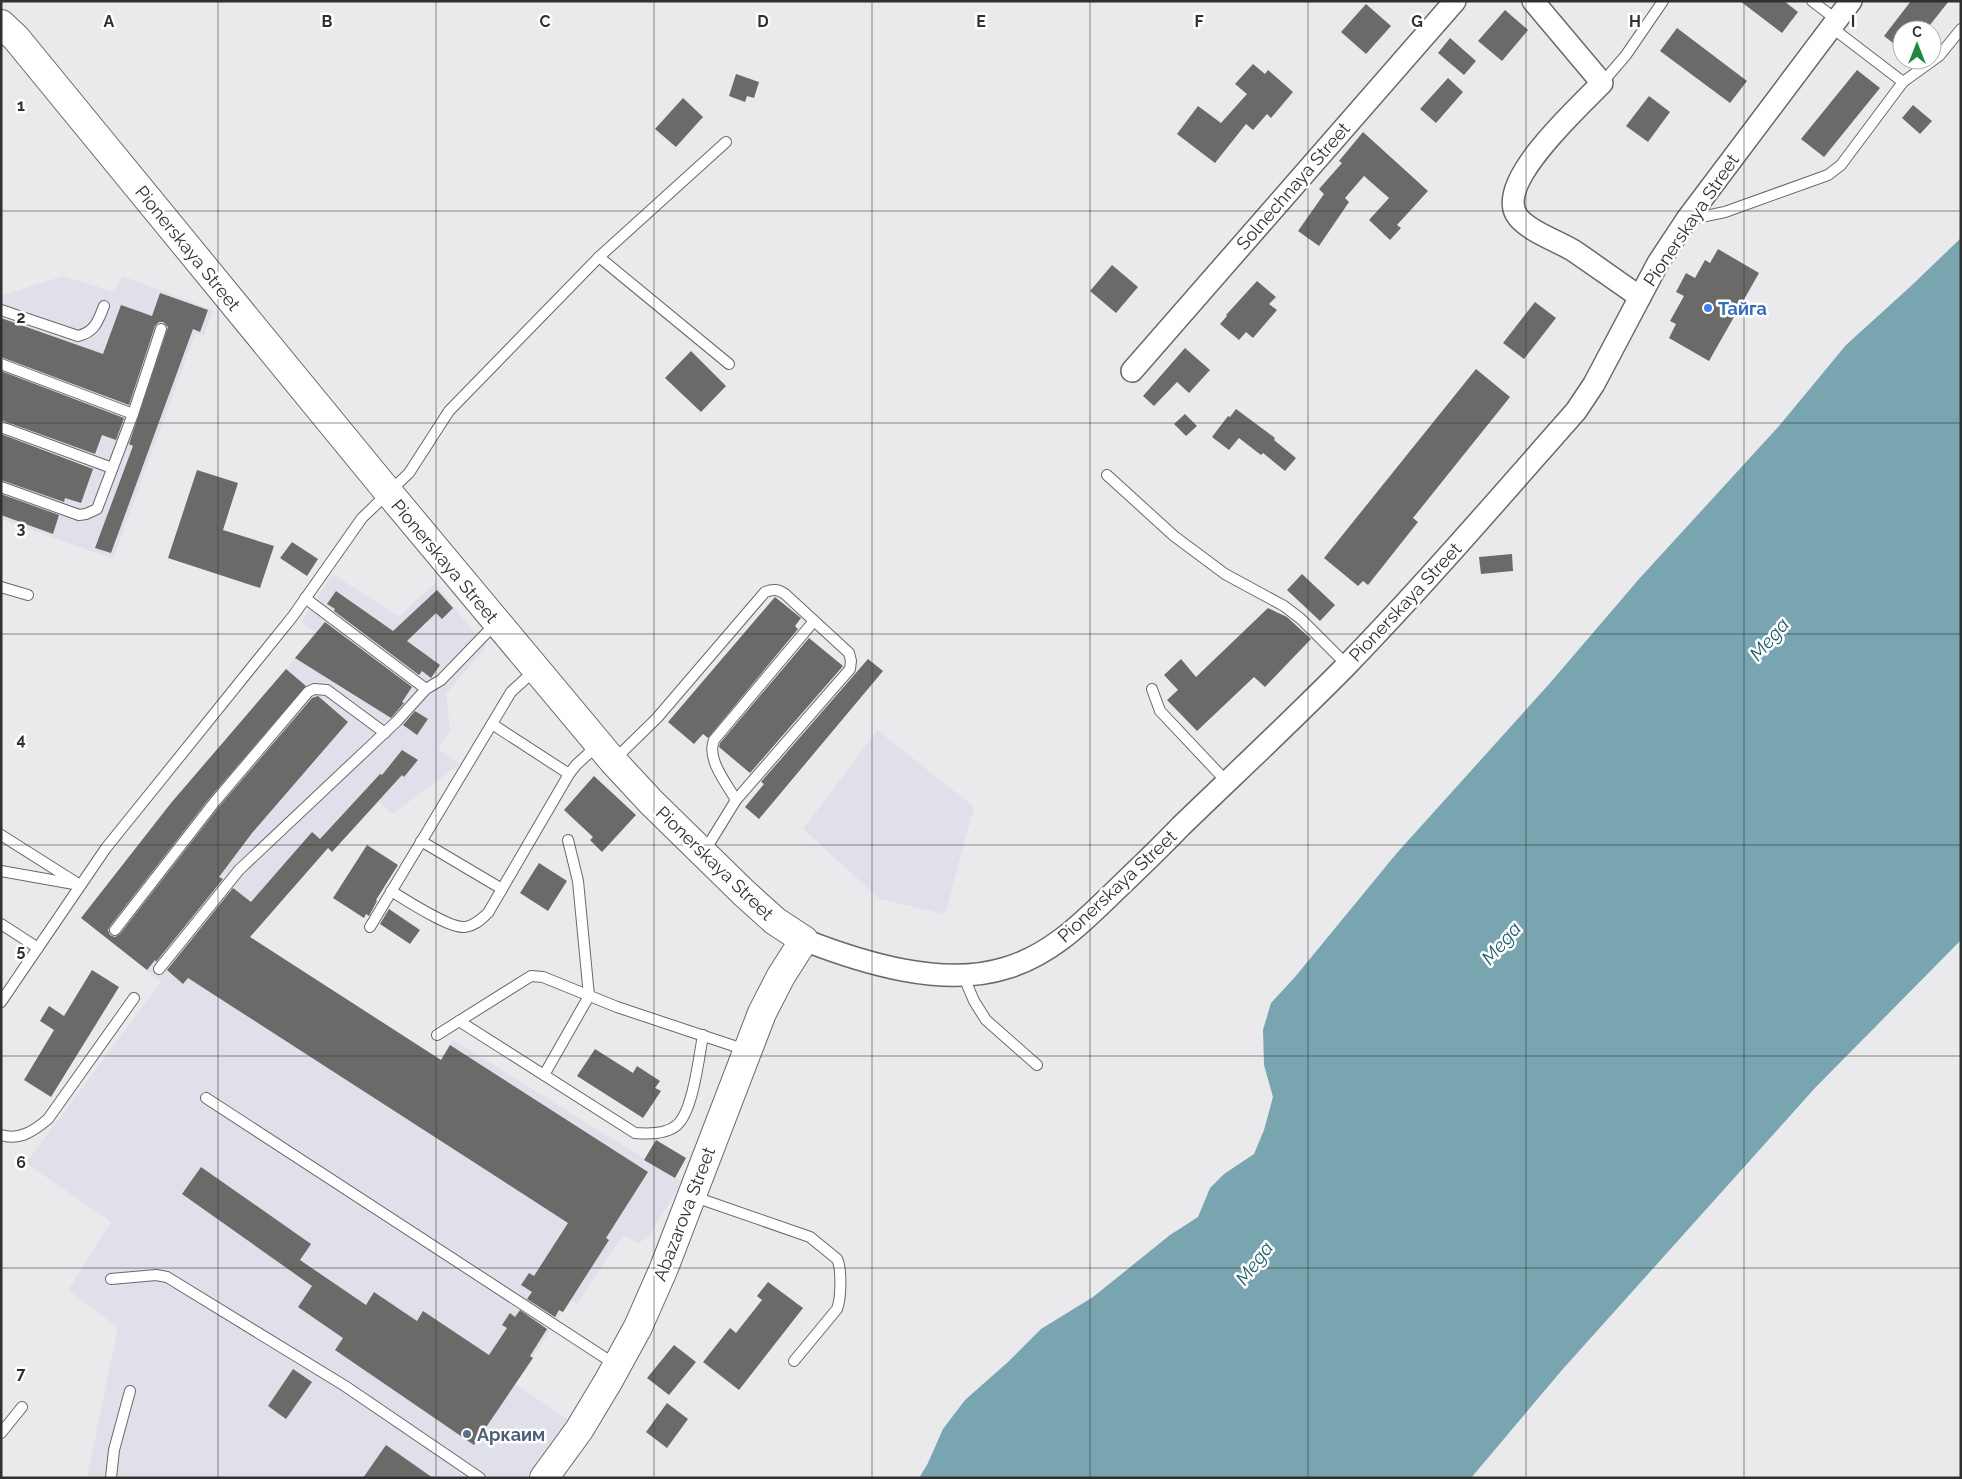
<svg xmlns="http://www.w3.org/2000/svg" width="1962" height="1479" font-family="Raleway,sans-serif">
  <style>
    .built { fill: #dfe0ea }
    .water { fill: #79a5b1 }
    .building { fill: #6c6a69 }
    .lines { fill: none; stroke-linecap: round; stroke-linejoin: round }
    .lane-casing { stroke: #69696b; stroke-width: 12 }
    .street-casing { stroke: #69696b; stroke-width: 24 }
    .secondary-casing { stroke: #69696b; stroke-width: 30 }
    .lane { stroke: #fff; stroke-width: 10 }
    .street { stroke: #fff; stroke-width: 21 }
    .secondary { stroke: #fff; stroke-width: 28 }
    .grid { fill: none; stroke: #303030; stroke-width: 1; stroke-opacity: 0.55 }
    .shop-dot { fill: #3f7fe0; stroke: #fff; stroke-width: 2 }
    .service-dot { fill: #5c6f8a; stroke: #fff; stroke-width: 2 }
    .labels { text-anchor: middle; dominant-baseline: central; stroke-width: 5; stroke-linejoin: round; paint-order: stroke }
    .street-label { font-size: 18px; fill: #303030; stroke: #fff }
    .shop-label { font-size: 18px; font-weight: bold; fill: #366cbe; stroke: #fff; text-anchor: start }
    .service-label { font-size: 18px; font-weight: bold; fill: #4e5e75; stroke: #fff; text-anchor: start }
    .water-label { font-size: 19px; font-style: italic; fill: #215d6b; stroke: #fff }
    .grid-label { font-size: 16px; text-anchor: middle; font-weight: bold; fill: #303030; stroke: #fff; stroke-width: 5; stroke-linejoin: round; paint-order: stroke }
  </style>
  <rect width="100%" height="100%" fill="#eaeaec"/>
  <g class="built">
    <path d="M63,276l51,16 8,-16 91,34 -9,26 -9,-2 -82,225 -112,-40v-223z"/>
    <path d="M333,574l66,43 36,-34 51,64 -40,47 4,36 -12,19 22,15 -68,50 -13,-12 -47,50 -4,-4 -61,70 -35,8 208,133 13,-19 229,142 -32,52 -12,10 -15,-9 -46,69 -7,-4 -55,84 55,37 -44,57h-439l31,-150 -50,-38 43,-68 -85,-59 135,-181 -80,-64 90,-115 146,-170 -16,-11z"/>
    <path d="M877,730l97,77 -29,107 -65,-15 -77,-70z"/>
  </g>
  <path class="water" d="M1961,238v702l-147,149 -252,281 -91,108h-552l8,-13 16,-36 22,-29 43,-38 33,-33 52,-32 77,-62 28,-18 12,-29 14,-14 30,-20 10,-24 9,-33 -9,-32 -1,-35 8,-27 24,-26 101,-123 154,-171 89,-104 140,-153 67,-81 65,-59z"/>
  <g class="building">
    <path d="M1740,1h44l14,11 -16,21z"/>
    <path d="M1911,1h38l-23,29h-24v20l-18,-14z"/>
    <path d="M1366,4l25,22 -25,28 -25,-22z"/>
    <path d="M1505,10l23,20 -26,31 -24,-20z"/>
    <path d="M1677,28l70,53 -17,22 -70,-52z"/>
    <path d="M1450,38l26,23 -12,14 -26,-22z"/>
    <path d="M1253,64l12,10 3,-4 25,22 -22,26 -4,-4 -14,16 -7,-6 -31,39 -38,-29 21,-28 23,17 26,-29 -12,-10z"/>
    <path d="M1857,70l23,18 -56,69 -23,-18z"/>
    <path d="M736,74l23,8 -5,16 -7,-2 -2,6 -16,-6z"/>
    <path d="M1448,78l15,14 -27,31 -16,-14z"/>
    <path d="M1649,96l21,16 -22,30 -22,-16z"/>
    <path d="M683,98l20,19 -27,30 -21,-18z"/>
    <path d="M1913,105l19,16 -12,13 -18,-16z"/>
    <path d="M1363,132l65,59 -31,34 4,3 -11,12 -21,-20 20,-22 -25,-22 -19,22 4,4 -30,44 -21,-15 26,-37 -5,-5 23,-26 -3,-2z"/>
    <path d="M1718,249l41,24 -50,88 -40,-23 7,-14 -6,-3 14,-25 -8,-4 10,-19 9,5 10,-18 5,3z"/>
    <path d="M1112,265l26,22 -22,26 -26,-22z"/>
    <path d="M1257,281l19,16 -7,7 8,6 -24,28 -7,-6 -7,8 -19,-16 7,-8 -1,-1z"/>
    <path d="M160,293l48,17 -8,22 -7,-3 -82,224 -16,-5 38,-102 -4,-2 39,-117 -5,-5h-4l-4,4 -26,79 -128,-48v-39l102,36 18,-49 31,11z"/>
    <path d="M1535,302l21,16 -32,41 -21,-16z"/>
    <path d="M1185,348l25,22 -21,23 -12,-11 -23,24 -11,-10z"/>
    <path d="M691,351l35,35 -25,26 -36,-34z"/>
    <path d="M1476,369l34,28 -97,121 5,4 -50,63 -5,-4 -5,5 -34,-28z"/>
    <path d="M1,371l123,47 -8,22 -14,-5 -7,19 -94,-34z"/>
    <path d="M1236,409l39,29 -1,2 22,18 -11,13 -22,-18 -2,2 -22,-17 -10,12 -17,-13 16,-21 2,1z"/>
    <path d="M1185,414l12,12 -11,10 -12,-12z"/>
    <path d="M1,434l92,35 -12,34 -16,-5 -1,4 -63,-22z"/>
    <path d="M197,470l41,13 -15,47 51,16 -14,42 -92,-30z"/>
    <path d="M1,494l58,21 -6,19 -52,-19z"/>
    <path d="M292,542l26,17 -11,17 -27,-18z"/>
    <path d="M1512,554l1,17 -32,3 -2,-17z"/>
    <path d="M1302,574l33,31 -15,16 -33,-31z"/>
    <path d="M437,590l16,18 -11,11 -6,-6 -29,28 33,24 -9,13 -9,-7 -3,4 -85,-64 1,-2 -8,-5 9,-13 57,40z"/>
    <path d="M775,597l26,21 -6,8 3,3 -90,109 -5,-4 -9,10 -26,-22z"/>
    <path d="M1268,608l19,9 24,22 -46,48 -11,-10 -57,54 -30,-31 11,-10 -14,-15 17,-16 15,18z"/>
    <path d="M325,622l87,65 -10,15 2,1 -13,15 -96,-60z"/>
    <path d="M809,638l34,28 -93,107 -31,-26 1,-4z"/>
    <path d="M868,659l15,12 -124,148 -14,-12 19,-23 -3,-2z"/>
    <path d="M286,669l20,17 -98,114 -98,126 -2,4 2,5 5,2 5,-3 98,-126 94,-110 6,-2 30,26 -96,111 -33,44 4,2 -67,83 -1,-2 -8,10 -66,-52 90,-115z"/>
    <path d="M415,711l13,8 -11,16 -14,-10z"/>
    <path d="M402,750l16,10 -14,17 -2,-2 -70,77 -4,-4 -78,89 191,123 9,-15 198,127 -42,66 3,2 -46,72 -4,-2 -4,7 -28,-18 5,-7 -11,-7 8,-12 5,3 34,-53 -380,-245 -5,6 -16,-14 66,-82 18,14 61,-70 8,7 60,-65 2,1z"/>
    <path d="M594,776l42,39 -34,37 -12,-12 3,-3 -29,-27z"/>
    <path d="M367,845l31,20 -22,35 1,1 -8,15 -3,-2 -2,4 -31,-20z"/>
    <path d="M539,863l28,18 -19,30 -28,-18z"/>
    <path d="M389,909l31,21 -10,14 -30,-20z"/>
    <path d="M92,970l27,17 -68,110 -27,-17 30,-50 -14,-9 9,-15 15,10z"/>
    <path d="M595,1049l38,24 4,-7 23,15 -5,7 6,3 -18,27 -66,-42z"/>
    <path d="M656,1140l30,18 -11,20 -31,-18z"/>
    <path d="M201,1167l110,77 -11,16 66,45 8,-13 43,29 6,-10 66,44 18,-27 -5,-3 8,-12 5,4 5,-7 27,19 -17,27 3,2 -59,87 -139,-95 8,-12 -45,-31 14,-21 -130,-92z"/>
    <path d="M768,1282l35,26 -64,82 -36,-28 27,-34 6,5 26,-33 -5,-4z"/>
    <path d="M674,1345l22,17 -27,33 -22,-17z"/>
    <path d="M293,1369l19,13 -26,37 -18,-13z"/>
    <path d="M667,1403l21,16 -21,29 -21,-16z"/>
    <path d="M386,1445l47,33h-70z"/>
  </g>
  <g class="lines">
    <g class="lane-casing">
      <g id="lane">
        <path d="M1812,1l25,19"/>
        <path d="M1831,27l72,55"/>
        <path d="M1602,83l24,-28 37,-54"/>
        <path d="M1691,219l34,-7 103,-37 13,-10 62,-83 36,-26 22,-27"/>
        <path d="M599,257l130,107"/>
        <path d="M1,310l77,26c17,-4 20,-15 26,-30"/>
        <path d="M1,364l132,50"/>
        <path d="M1,427l111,41"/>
        <path d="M1107,475l67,61 51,38 59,32 17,13 46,46"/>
        <path d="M1,487l78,28 7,-1 11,-5 36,-95 28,-85"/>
        <path d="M1,587l27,8"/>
        <path d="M305,598l121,91"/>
        <path d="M1152,689l8,22 67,71"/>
        <path d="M492,724l77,50"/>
        <path d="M614,760l43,-42 108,-126c8,-3 13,-3 20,2l64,59 2,8 -1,8 -114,131 -32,52"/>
        <path d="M736,800c-9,-16 -30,-41 -22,-60l100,-119"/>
        <path d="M1,835l79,50"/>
        <path d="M421,841l81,48"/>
        <path d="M1,871l73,13"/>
        <path d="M391,891c15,9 59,38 74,36 10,-1 17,-9 23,-14l81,-139 7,-9 23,-21"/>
        <path d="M1,924l37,24"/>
        <path d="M370,927l141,-235 24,-22"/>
        <path d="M115,930l98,-126 95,-112 6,-3 13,1 58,43"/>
        <path d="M159,969l80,-99 158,-149 29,-32 15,-9 55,-57"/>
        <path d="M963,975l11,26 12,19 51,45"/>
        <path d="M1,1002l105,-154 187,-232 69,-98 47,-45 40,-62 150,-154 127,-115"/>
        <path d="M459,1021l176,112c12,1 32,1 42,-8 16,-14 22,-68 26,-90"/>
        <path d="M437,1035l94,-59 12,1 74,30 129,43"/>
        <path d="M544,1075l45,-79 -11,-115 -10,-41"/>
        <path d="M206,1098l410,267"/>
        <path d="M1,1135c19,6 34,-5 47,-16l86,-121"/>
        <path d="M692,1196l118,41 27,22c5,10 4,40 0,50l-43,52"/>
        <path d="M111,1279l45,-4 11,2 178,109 135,92"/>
        <path d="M1,1433l21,-26"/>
        <path d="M111,1478l3,-28 16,-59"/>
      </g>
    </g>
    <g class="street-casing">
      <g id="street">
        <path d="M1533,1l69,82c-22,23 -105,97 -86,131 9,16 42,27 58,37 22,15 44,31 66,46"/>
        <path d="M1132,371l323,-370"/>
        <path d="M804,940c59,23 139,48 202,28 45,-13 77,-46 110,-78 22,-21 44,-42 65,-64 56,-54 113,-107 167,-162 79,-82 153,-168 228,-253l18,-27 64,-121 29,-44 164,-218"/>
      </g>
    </g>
    <g class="secondary-casing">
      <path id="secondary" d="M1,24l15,14 373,455 224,268 38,41 93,91 31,28 29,19 -23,36 -19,37 -98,255 -26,59 -29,53 -30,50 -35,48"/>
    </g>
    <use href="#lane" class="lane"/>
    <use href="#street" class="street"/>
    <use href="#secondary" class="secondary"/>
  </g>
  <path class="grid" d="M218,1v1477M436,1v1477M654,1v1477M872,1v1477M1090,1v1477M1308,1v1477M1526,1v1477M1744,1v1477M1,211h1960M1,423h1960M1,634h1960M1,845h1960M1,1056h1960M1,1268h1960"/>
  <circle class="shop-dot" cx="1708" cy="308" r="5"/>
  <circle class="service-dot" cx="467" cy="1434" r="5"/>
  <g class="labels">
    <g class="street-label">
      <text transform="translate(1293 186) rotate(-49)">Solnechnaya Street</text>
      <text transform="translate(1691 220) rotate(-56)">Pionerskaya Street</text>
      <text transform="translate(188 248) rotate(51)">Pionerskaya Street</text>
      <text transform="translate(445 561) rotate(50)">Pionerskaya Street</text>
      <text transform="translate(1405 602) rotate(-47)">Pionerskaya Street</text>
      <text transform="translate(715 863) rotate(44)">Pionerskaya Street</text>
      <text transform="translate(1117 886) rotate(-43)">Pionerskaya Street</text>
      <text transform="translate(684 1214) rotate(-69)">Abazarova Street</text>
    </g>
    <g class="shop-label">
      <text x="1718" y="308">Тайга</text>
    </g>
    <g class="service-label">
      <text x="477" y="1434">Аркаим</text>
    </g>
    <g class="water-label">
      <text transform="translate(1769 639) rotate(-49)">Mega</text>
      <text transform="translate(1501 943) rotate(-49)">Mega</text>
      <text transform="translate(1254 1263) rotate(-53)">Mega</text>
    </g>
  </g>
  <g class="grid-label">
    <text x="109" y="27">A</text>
    <text x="327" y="27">B</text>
    <text x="545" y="27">C</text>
    <text x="763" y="27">D</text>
    <text x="981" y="27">E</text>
    <text x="1199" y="27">F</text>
    <text x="1417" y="27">G</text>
    <text x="1635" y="27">H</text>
    <text x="1853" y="27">I</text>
    <text x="21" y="111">1</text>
    <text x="21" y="323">2</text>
    <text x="21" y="534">3</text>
    <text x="21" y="745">4</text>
    <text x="21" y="956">5</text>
    <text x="21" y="1168">6</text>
    <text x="21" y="1379">7</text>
  </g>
  <rect width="1962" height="1479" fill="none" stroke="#303030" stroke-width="5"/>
  <g transform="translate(1917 45)"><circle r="24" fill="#ffffff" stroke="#acacac"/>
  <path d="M0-4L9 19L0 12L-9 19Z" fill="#22883e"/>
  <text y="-8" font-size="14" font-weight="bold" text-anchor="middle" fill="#303030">С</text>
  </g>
</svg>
